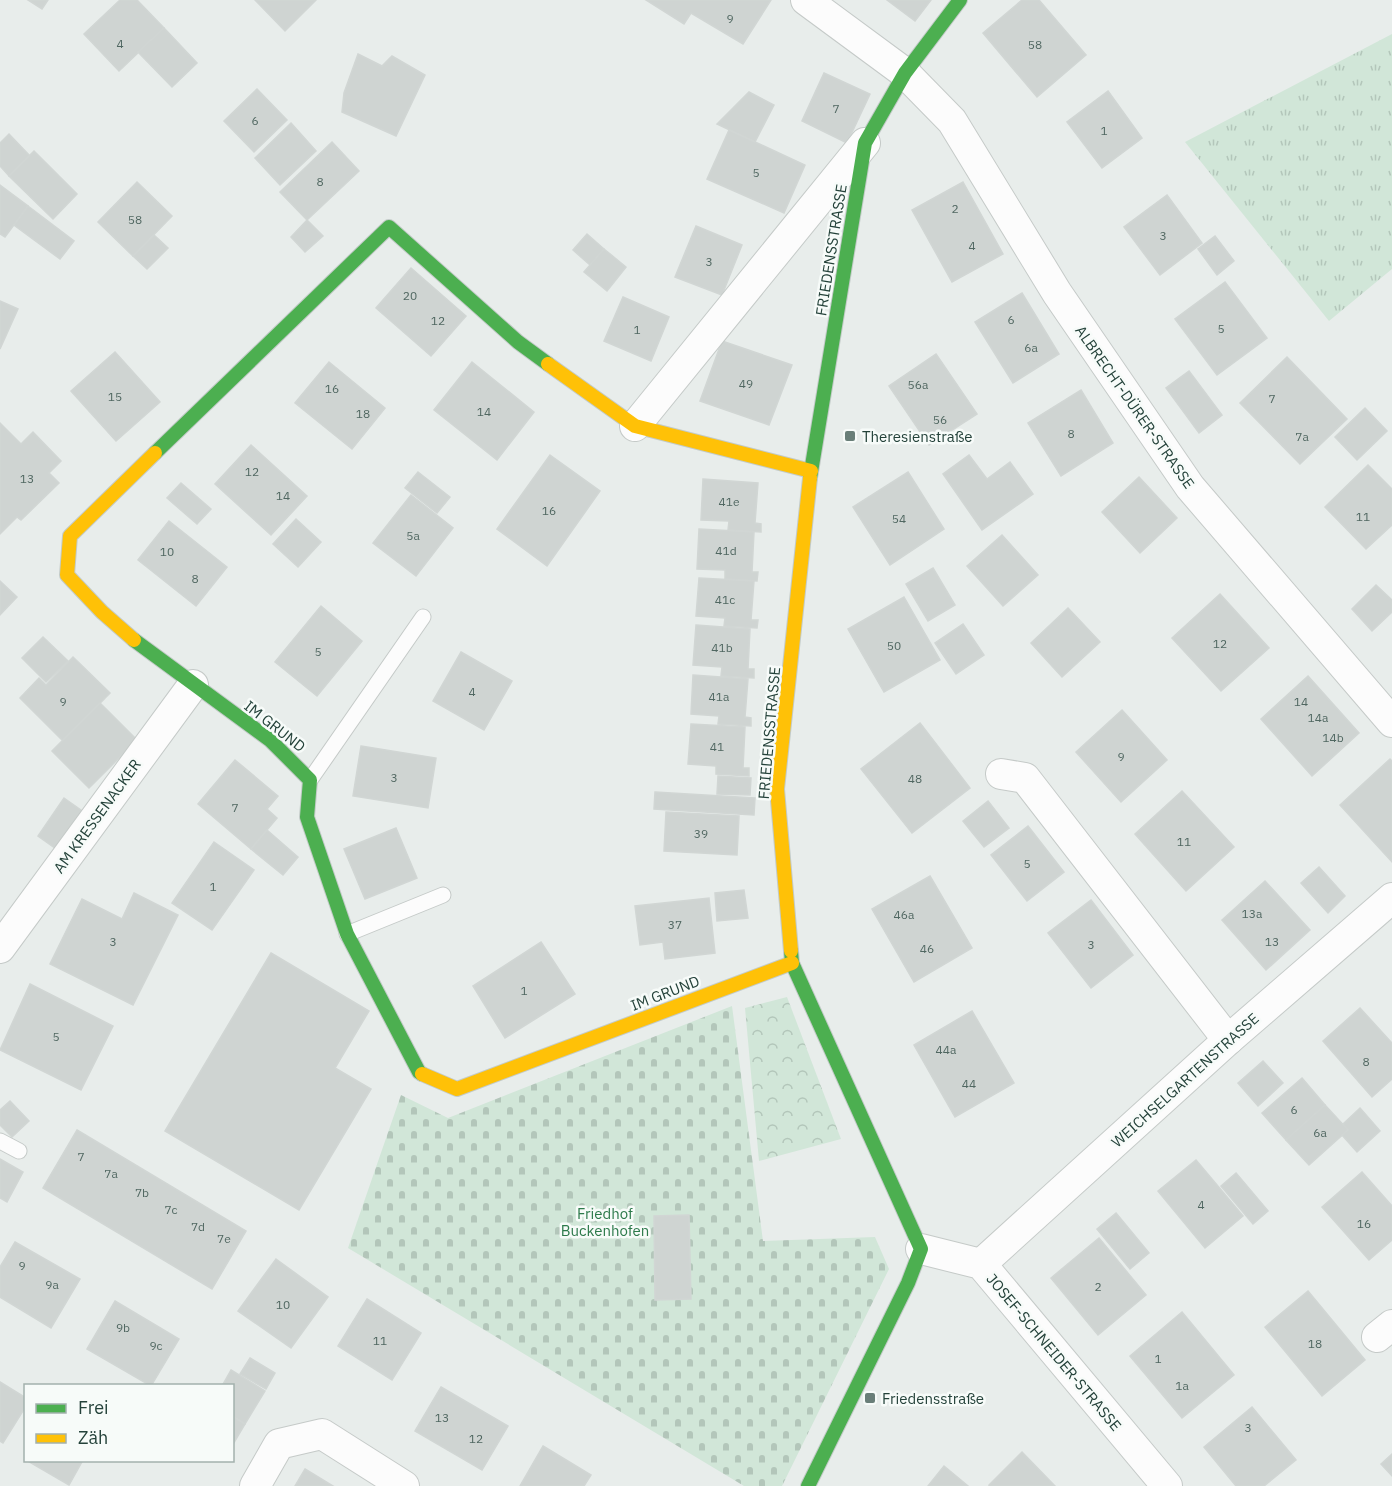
<svg xmlns="http://www.w3.org/2000/svg" width="1392" height="1486" font-family="'IBM Plex Sans',sans-serif">
  <style>
    .grass { fill: url(#grass-tufts) }
    .forest { fill: url(#forest-crowns) }
    .cemetery { fill: url(#cemetery-stones) }
    .building { fill: #cfd4d2; stroke: #d1d6d4; stroke-width: 1.5 }
    .lines { fill: none; stroke-linecap: round; stroke-linejoin: round }
    .lane-casing { stroke: #c5cac8; stroke-width: 17 }
    .street-casing { stroke: #c5cac8; stroke-width: 32 }
    .fast-casing { stroke: #c3cbc8; stroke-width: 16 }
    .slow-casing { stroke: #c3cbc8; stroke-width: 16 }
    .lane { stroke: #fcfcfc; stroke-width: 15 }
    .street { stroke: #fcfcfc; stroke-width: 30 }
    .fast { stroke: #4caf50; stroke-width: 14 }
    .slow { stroke: #ffc107; stroke-width: 14 }
    .poi-dot { fill: #697e78; stroke: #f7fbf9; stroke-width: 2 }
    .labels { text-anchor: middle; dominant-baseline: central; stroke-width: 5; stroke-linejoin: round; paint-order: stroke }
    .number-label { font-size: 12px; fill: #506761 }
    .street-label { font-size: 15px; fill: #24423a; stroke: #f7fbf9 }
    .poi-label { font-size: 15px; fill: #24423a; stroke: #f7fbf9; text-anchor: start }
    .park-label { font-size: 15px; fill: #2d7a4b; stroke: #f7fbf9 }
  </style>
  <defs>
    <pattern id="grass-tufts" width="24" height="20" patternUnits="userSpaceOnUse" patternTransform="scale(1.5)"><rect width="24" height="20" fill="#d1e6d8"/><path d="M3 7l-1-3M5 7V3M7 7l1-3M15 17l-1-3M17 17v-4M19 17l1-3" fill="none" stroke="#b3c6ba"/></pattern>
    <pattern id="forest-crowns" width="20" height="18" patternUnits="userSpaceOnUse" patternTransform="scale(1.5)"><rect width="20" height="18" fill="#d1e6d8"/><path d="M2 6a3 3 0 1 1 6 0M12 15a3 3 0 1 1 6 0" fill="none" stroke="#b3c6ba"/></pattern>
    <pattern id="cemetery-stones" width="16" height="16" patternUnits="userSpaceOnUse" patternTransform="scale(1.5)"><rect width="16" height="16" fill="#d1e6d8"/><path d="M2 7V4a2 2 0 0 1 4 0v3zM10 15v-3a2 2 0 0 1 4 0v3z" fill="#b3c6ba"/></pattern>
  </defs>
  <rect width="100%" height="100%" fill="#e8edeb"/>
  <path class="grass" d="M1392,34v235l-63,52 -144,-179z"/>
  <path class="forest" d="M787,997l54,142 -82,22 -14,-153z"/>
  <path class="cemetery" d="M732,1006l31,235 112,-4 14,32 -107,217h-38l-396,-238 53,-153 47,23z"/>
  <g class="building">
    <path d="M28,0h20l-6,9z"/>
    <path d="M120,0h17l27,28 -45,43 -35,-37z"/>
    <path d="M255,0h61l-31,31z"/>
    <path d="M646,0h125l-28,44 -52,-31 -7,11z"/>
    <path d="M887,0h44l-16,21z"/>
    <path d="M1022,0h17l47,55 -49,42 -54,-64z"/>
    <path d="M164,28l33,35 -25,24 -34,-35z"/>
    <path d="M358,54l24,12 10,-10 33,19 -29,61 -54,-24 2,-19z"/>
    <path d="M824,73l46,21 -23,49 -45,-22z"/>
    <path d="M257,89l30,31 -33,32 -30,-31z"/>
    <path d="M1108,91l34,47 -40,30 -35,-46z"/>
    <path d="M749,92l25,13 -19,37 -38,-18z"/>
    <path d="M291,123l25,28 -36,34 -25,-27z"/>
    <path d="M729,130l76,35 -21,48 -77,-34z"/>
    <path d="M9,134l21,22 -21,20 -9,-10v-23z"/>
    <path d="M332,142l27,29 -52,49 -27,-28z"/>
    <path d="M34,151l43,43 -24,25 -44,-43z"/>
    <path d="M137,182l35,34 -39,40 -35,-34z"/>
    <path d="M963,182l40,72 -51,28 -40,-72z"/>
    <path d="M0,185l28,21 -23,31 -5,-3z"/>
    <path d="M1167,195l35,48 -42,32 -36,-48z"/>
    <path d="M28,206l46,35 -14,18 -46,-34z"/>
    <path d="M307,220l16,16 -18,16 -14,-15z"/>
    <path d="M696,226l46,19 -20,50 -47,-18z"/>
    <path d="M587,234l17,15 -14,16 -17,-15z"/>
    <path d="M154,235l14,13 -21,21 -14,-13z"/>
    <path d="M1215,236l19,25 -17,14 -19,-26z"/>
    <path d="M604,249l22,18 -19,24 -23,-19z"/>
    <path d="M411,268l55,48 -35,40 -55,-48z"/>
    <path d="M1225,282l42,56 -50,37 -42,-56z"/>
    <path d="M1022,293l37,61 -46,29 -38,-61z"/>
    <path d="M623,297l46,20 -18,44 -47,-20z"/>
    <path d="M0,301l18,8 -18,40z"/>
    <path d="M722,341l70,24 -23,60 -69,-24z"/>
    <path d="M115,352l45,50 -44,39 -45,-50z"/>
    <path d="M936,354l41,60 -48,31 -40,-59z"/>
    <path d="M1287,357l60,62 -47,45 -60,-61z"/>
    <path d="M329,362l56,46 -33,41 -57,-46z"/>
    <path d="M472,362l62,50 -37,48 -63,-50z"/>
    <path d="M1189,371l33,44 -23,18 -33,-45z"/>
    <path d="M1081,390l32,53 -52,33 -33,-53z"/>
    <path d="M1365,408l22,23 -30,29 -22,-23z"/>
    <path d="M0,423l21,21 12,-12 28,29 -12,12 10,10 -38,37 -4,-3 -17,17z"/>
    <path d="M251,445l56,51 -36,39 -56,-51z"/>
    <path d="M550,455l50,36 -53,75 -50,-37z"/>
    <path d="M969,455l18,24 23,-17 23,32 -51,36 -39,-56z"/>
    <path d="M1368,465l24,24v36l-26,24 -41,-42z"/>
    <path d="M418,472l32,25 -13,16 -32,-25z"/>
    <path d="M908,472l36,57 -54,36 -37,-58z"/>
    <path d="M1139,477l38,41 -37,35 -38,-41z"/>
    <path d="M703,479l55,4 -3,40 6,1v8l-33,-2 1,-9 -28,-1z"/>
    <path d="M181,483l30,26 -14,15 -30,-26z"/>
    <path d="M411,495l42,33 -37,48 -43,-33z"/>
    <path d="M296,519l25,23 -23,25 -25,-23z"/>
    <path d="M169,521l58,46 -31,39 -58,-46z"/>
    <path d="M699,529l55,3 -2,40h6l-1,9 -32,-2v-9l-28,-1z"/>
    <path d="M1002,535l36,40 -35,31 -36,-40z"/>
    <path d="M933,568l22,37 -27,16 -22,-37z"/>
    <path d="M699,578l55,3 -3,39h7l-1,8 -33,-2 1,-8 -29,-2z"/>
    <path d="M0,581l17,16 -17,18z"/>
    <path d="M1376,585l16,15v12l-20,19 -20,-22z"/>
    <path d="M1220,594l49,54 -48,43 -49,-53z"/>
    <path d="M904,597l36,63 -56,32 -36,-63z"/>
    <path d="M321,606l41,35 -45,55 -42,-34z"/>
    <path d="M1068,608l32,34 -38,35 -31,-34z"/>
    <path d="M963,624l21,31 -28,19 -21,-31z"/>
    <path d="M696,625l54,4 -2,40h6v9l-33,-2 1,-9 -29,-2z"/>
    <path d="M43,637l25,24 -22,21 -24,-24z"/>
    <path d="M461,652l51,29 -28,49 -51,-29z"/>
    <path d="M73,657l37,36 -47,48 -43,-43 19,-20 7,7z"/>
    <path d="M693,675l55,4 -3,38 6,1v8l-33,-2 1,-8 -28,-2z"/>
    <path d="M1308,676l51,57 -47,43 -51,-57z"/>
    <path d="M100,703l37,37 -48,48 -37,-37z"/>
    <path d="M1122,710l45,50 -46,42 -45,-50z"/>
    <path d="M920,723l50,65 -58,45 -51,-64z"/>
    <path d="M691,724l54,3 -2,41h6v8l-33,-2v-8l-28,-2z"/>
    <path d="M361,746l75,12 -8,50 -75,-12z"/>
    <path d="M1390,759l2,2v101l-52,-57z"/>
    <path d="M235,760l43,36 -11,13 10,9 -26,31 -53,-45z"/>
    <path d="M718,776l33,2 -1,17 -33,-1z"/>
    <path d="M1182,791l52,56 -48,44 -51,-57z"/>
    <path d="M655,792l100,6 -1,17 -100,-6z"/>
    <path d="M64,798l21,15 -26,38 -21,-15z"/>
    <path d="M988,801l21,27 -25,19 -21,-26z"/>
    <path d="M666,812l73,4 -2,39 -73,-4z"/>
    <path d="M1028,826l36,46 -37,29 -36,-46z"/>
    <path d="M396,828l21,50 -52,21 -21,-50z"/>
    <path d="M267,830l31,27 -15,18 -32,-26z"/>
    <path d="M214,842l40,28 -42,60 -40,-27z"/>
    <path d="M1319,867l26,29 -17,17 -27,-30z"/>
    <path d="M930,876l42,72 -58,34 -42,-73z"/>
    <path d="M1265,881l45,49 -44,40 -44,-50z"/>
    <path d="M744,890l4,28 -31,3 -2,-28z"/>
    <path d="M134,893l44,22 -45,90 -83,-41 32,-65 40,20z"/>
    <path d="M709,898l6,55 -50,6 -2,-17 -23,3 -5,-39z"/>
    <path d="M1091,900l42,55 -42,33 -43,-55z"/>
    <path d="M541,942l34,52 -70,44 -32,-52z"/>
    <path d="M271,953l98,58 -34,57 36,21 -72,121 -134,-79z"/>
    <path d="M30,984l83,42 -32,64 -81,-40z"/>
    <path d="M1360,1008l32,35v36l-20,18 -49,-56z"/>
    <path d="M972,1011l42,72 -59,34 -41,-72z"/>
    <path d="M1263,1061l20,22 -25,23 -20,-23z"/>
    <path d="M1302,1078l23,27 -39,35 -24,-27z"/>
    <path d="M10,1101l19,20 -17,16 -12,-12v-15z"/>
    <path d="M1325,1105l23,25 -39,35 -23,-25z"/>
    <path d="M1360,1108l20,23 -23,21 -15,-17 6,-5 -5,-6z"/>
    <path d="M77,1130l169,101 -34,58 -169,-101z"/>
    <path d="M0,1159l23,13 -16,30 -7,-4z"/>
    <path d="M1196,1160l47,56 -38,32 -47,-57z"/>
    <path d="M1362,1172l30,34v34l-23,20 -47,-53z"/>
    <path d="M1236,1173l32,38 -15,13 -32,-38z"/>
    <path d="M1116,1213l33,40 -19,16 -33,-40z"/>
    <path d="M689,1215l2,84 -36,1 -1,-84z"/>
    <path d="M1099,1238l47,57 -48,40 -47,-57z"/>
    <path d="M15,1242l65,37 -29,49 -51,-31v-30z"/>
    <path d="M276,1259l52,38 -37,51 -53,-37z"/>
    <path d="M1308,1291l57,69 -43,36 -57,-69z"/>
    <path d="M367,1299l54,34 -29,47 -54,-34z"/>
    <path d="M115,1301l64,38 -28,47 -64,-37z"/>
    <path d="M1182,1312l52,63 -52,43 -52,-62z"/>
    <path d="M250,1358l25,15 -9,16 -26,-15z"/>
    <path d="M231,1370l34,21 -20,33 -13,-8v-30h-10z"/>
    <path d="M0,1382l26,16v8l-23,37 -3,-2z"/>
    <path d="M441,1387l67,39 -26,44 -67,-39z"/>
    <path d="M1252,1407l44,53 -32,26h-28l-32,-39z"/>
    <path d="M232,1416l13,8 -13,22z"/>
    <path d="M543,1446l48,29 -7,11h-64z"/>
    <path d="M1022,1452l33,34h-66v-1z"/>
    <path d="M1392,1454v22l-11,-12z"/>
    <path d="M26,1460h57l-14,25z"/>
    <path d="M944,1466l24,20h-40z"/>
    <path d="M305,1469l28,17h-38z"/>
  </g>
  <g class="lines">
    <g class="lane-casing">
      <g id="lane">
        <path d="M310,780l113,-163"/>
        <path d="M347,934l96,-39"/>
        <path d="M0,1141l19,10"/>
      </g>
    </g>
    <g class="street-casing">
      <g id="street">
        <path d="M806,0l99,73 47,48 105,172 133,194 202,235"/>
        <path d="M635,426l230,-283"/>
        <path d="M1001,774l24,4 203,262"/>
        <path d="M0,948l193,-263"/>
        <path d="M921,1249l60,15 186,222"/>
        <path d="M981,1264l247,-224 164,-142"/>
        <path d="M1377,1337l15,-12"/>
        <path d="M255,1486l24,-42 43,-10 82,52"/>
      </g>
    </g>
    <g class="fast-casing">
      <g id="fast">
        <path d="M155,453l234,-226 129,115 30,22"/>
        <path d="M810,478l55,-335 40,-70 55,-73"/>
        <path d="M134,640l136,100 40,40 -3,37 40,117 72,138 3,2"/>
        <path d="M791,951l1,12 129,286 -13,34 -100,203"/>
      </g>
    </g>
    <g class="slow-casing">
      <g id="slow">
        <path d="M548,364l87,62 176,45"/>
        <path d="M134,640l-32,-28 -35,-37 3,-39 85,-83"/>
        <path d="M791,951l-14,-162 33,-311"/>
        <path d="M422,1074l35,15 335,-126"/>
      </g>
    </g>
    <use href="#lane" class="lane"/>
    <use href="#street" class="street"/>
    <use href="#fast" class="fast"/>
    <use href="#slow" class="slow"/>
  </g>
  <g class="poi-dot">
    <rect x="844" y="430" width="12" height="12" rx="3"/>
    <rect x="864" y="1392" width="12" height="12" rx="3"/>
  </g>
  <g class="labels">
    <g class="number-label">
      <text x="730" y="18">9</text>
      <text x="120" y="43">4</text>
      <text x="1035" y="44">58</text>
      <text x="836" y="108">7</text>
      <text x="255" y="120">6</text>
      <text x="1104" y="130">1</text>
      <text x="756" y="172">5</text>
      <text x="320" y="181">8</text>
      <text x="955" y="208">2</text>
      <text x="135" y="219">58</text>
      <text x="1163" y="235">3</text>
      <text x="972" y="245">4</text>
      <text x="709" y="261">3</text>
      <text x="410" y="295">20</text>
      <text x="1011" y="319">6</text>
      <text x="438" y="320">12</text>
      <text x="1221" y="328">5</text>
      <text x="637" y="329">1</text>
      <text x="1031" y="347">6a</text>
      <text x="746" y="383">49</text>
      <text x="918" y="384">56a</text>
      <text x="332" y="388">16</text>
      <text x="115" y="396">15</text>
      <text x="1272" y="398">7</text>
      <text x="484" y="411">14</text>
      <text x="363" y="413">18</text>
      <text x="940" y="419">56</text>
      <text x="1071" y="433">8</text>
      <text x="1302" y="436">7a</text>
      <text x="252" y="471">12</text>
      <text x="27" y="478">13</text>
      <text x="283" y="495">14</text>
      <text x="729" y="501">41e</text>
      <text x="549" y="510">16</text>
      <text x="1363" y="516">11</text>
      <text x="899" y="518">54</text>
      <text x="413" y="535">5a</text>
      <text x="726" y="550">41d</text>
      <text x="167" y="551">10</text>
      <text x="195" y="578">8</text>
      <text x="725" y="599">41c</text>
      <text x="1220" y="643">12</text>
      <text x="894" y="645">50</text>
      <text x="722" y="647">41b</text>
      <text x="318" y="651">5</text>
      <text x="472" y="691">4</text>
      <text x="719" y="696">41a</text>
      <text x="63" y="701">9</text>
      <text x="1301" y="701">14</text>
      <text x="1318" y="717">14a</text>
      <text x="1333" y="737">14b</text>
      <text x="717" y="746">41</text>
      <text x="1121" y="756">9</text>
      <text x="394" y="777">3</text>
      <text x="915" y="778">48</text>
      <text x="235" y="807">7</text>
      <text x="701" y="833">39</text>
      <text x="1184" y="841">11</text>
      <text x="1027" y="863">5</text>
      <text x="213" y="886">1</text>
      <text x="1252" y="913">13a</text>
      <text x="904" y="914">46a</text>
      <text x="675" y="924">37</text>
      <text x="113" y="941">3</text>
      <text x="1272" y="941">13</text>
      <text x="1091" y="944">3</text>
      <text x="927" y="948">46</text>
      <text x="524" y="990">1</text>
      <text x="56" y="1036">5</text>
      <text x="946" y="1049">44a</text>
      <text x="1366" y="1061">8</text>
      <text x="969" y="1083">44</text>
      <text x="1294" y="1109">6</text>
      <text x="1320" y="1132">6a</text>
      <text x="81" y="1156">7</text>
      <text x="111" y="1173">7a</text>
      <text x="142" y="1192">7b</text>
      <text x="1201" y="1204">4</text>
      <text x="171" y="1209">7c</text>
      <text x="1364" y="1223">16</text>
      <text x="198" y="1226">7d</text>
      <text x="224" y="1238">7e</text>
      <text x="22" y="1265">9</text>
      <text x="52" y="1284">9a</text>
      <text x="1098" y="1286">2</text>
      <text x="283" y="1304">10</text>
      <text x="123" y="1327">9b</text>
      <text x="380" y="1340">11</text>
      <text x="1315" y="1343">18</text>
      <text x="156" y="1345">9c</text>
      <text x="1158" y="1358">1</text>
      <text x="1182" y="1385">1a</text>
      <text x="442" y="1417">13</text>
      <text x="1248" y="1427">3</text>
      <text x="476" y="1438">12</text>
    </g>
    <g class="street-label">
      <text transform="translate(831 250) rotate(-81)">FRIEDENSSTRASSE</text>
      <text transform="translate(1135 407) rotate(55)">ALBRECHT-DÜRER-STRASSE</text>
      <text transform="translate(275 726) rotate(38)">IM GRUND</text>
      <text transform="translate(769 733) rotate(-85)">FRIEDENSSTRASSE</text>
      <text transform="translate(97 816) rotate(-54)">AM KRESSENACKER</text>
      <text transform="translate(665 993) rotate(-21)">IM GRUND</text>
      <text transform="translate(1185 1080) rotate(-42)">WEICHSELGARTENSTRASSE</text>
      <text transform="translate(1054 1352) rotate(50)">JOSEF-SCHNEIDER-STRASSE</text>
    </g>
    <g class="poi-label">
      <text x="862" y="436">Theresienstraße</text>
      <text x="882" y="1398">Friedensstraße</text>
    </g>
    <g class="park-label">
      <text x="605" y="1213">Friedhof<tspan x="605" dy="17">Buckenhofen</tspan></text>
    </g>
  </g>
  <rect x="24" y="1384" width="210" height="78" fill="#f7fbf9" stroke="#a3b1ad" stroke-width="1.5"/>
  <rect x="36" y="1404" width="30" height="9" fill="#4caf50" stroke="#a3b1ad" stroke-width="1.5"/>
  <text x="78" y="1414" font-size="18" fill="#24423a">Frei</text>
  <rect x="36" y="1434" width="30" height="9" fill="#ffc107" stroke="#a3b1ad" stroke-width="1.5"/>
  <text x="78" y="1444" font-size="18" fill="#24423a">Zäh</text>
</svg>
